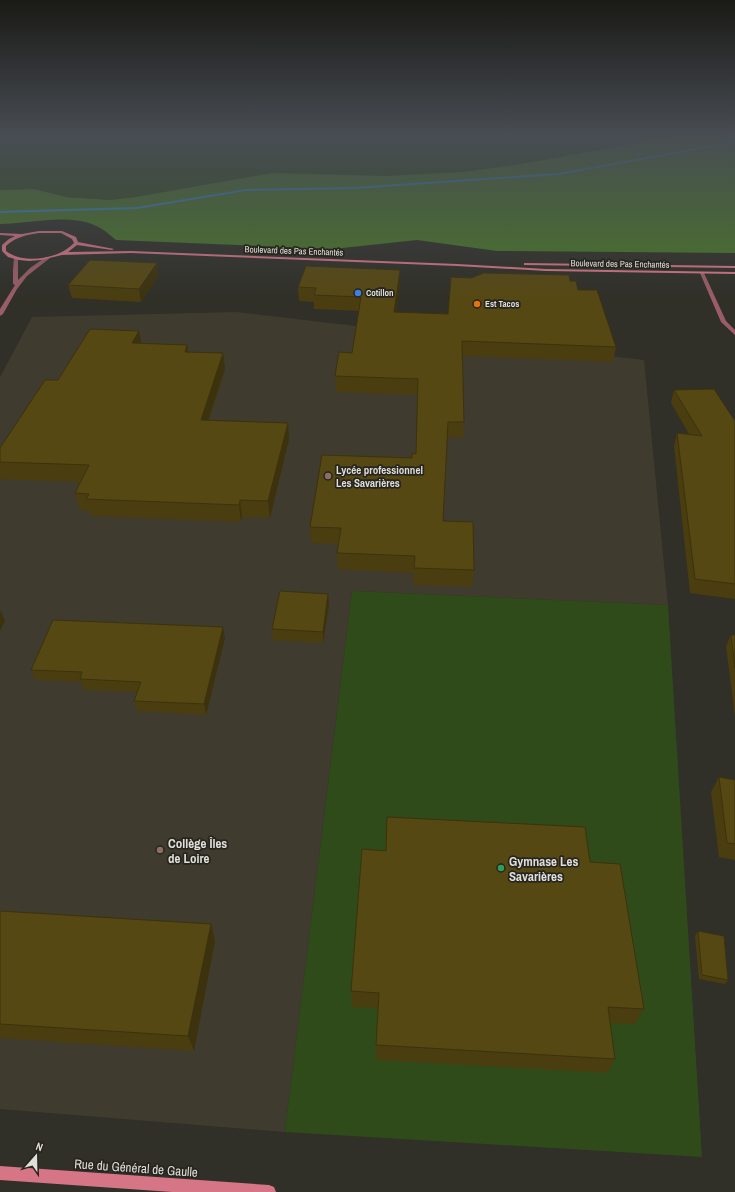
<svg xmlns="http://www.w3.org/2000/svg" width="735" height="1192" font-family="'Archivo Narrow',sans-serif">
  <style>
    .built { fill: #3f3b2f }
    .green { fill: #2f4b1a }
    .forest { fill: #497627 }
    .lines { fill: none; stroke-linecap: round; stroke-linejoin: round }
    .stream { fill: #3a86c4; fill-rule: evenodd }
    .street { fill: #9a5d67; fill-rule: evenodd }
    .secondary { fill: #d67586; fill-rule: evenodd }
    .wall { fill: #4a3e10 }
    .shaded-wall { fill: #3c320d }
    .building { fill: #564813; stroke: #3c320d }
    .shop-dot { fill: #3f7fe0; stroke: #27251e; stroke-width: 1.5 }
    .food-dot { fill: #e8710a; stroke: #27251e; stroke-width: 1.5 }
    .education-dot { fill: #8d6e63; stroke: #27251e; stroke-width: 1.5 }
    .leisure-dot { fill: #2e9e5b; stroke: #27251e; stroke-width: 1.5 }
    .labels { text-anchor: middle; dominant-baseline: central; stroke-width: 3.5; stroke-linejoin: round; paint-order: stroke }
    .far-street-label { font-size: 9px; fill: #dfdeda; stroke: #27251e }
    .far-poi-label { font-size: 9px; font-weight: bold; fill: #dfdeda; stroke: #27251e; text-anchor: start }
    .poi-label { font-size: 11px; font-weight: bold; fill: #dfdeda; stroke: #27251e; text-anchor: start }
    .near-poi-label { font-size: 13px; font-weight: bold; fill: #dfdeda; stroke: #27251e; text-anchor: start }
    .near-street-label { font-size: 13px; fill: #dfdeda; stroke: #27251e }
  </style>
  <rect width="100%" height="100%" fill="#302f28"/>
  <path class="built" d="M237,312l407,48 24,245 -316,-14 -67,541 -285,-23v-732l32,-60z"/>
  <g class="green">
    <path d="M0,134h686l-166,30 -57,8 -78,4 -275,24 -44,-3 -32,-8 -34,1z"/>
    <path d="M352,591l316,14 34,552 -417,-25z"/>
  </g>
  <path class="forest" d="M686,134h49v119l-238,-2 -80,-11 -84,9 -217,-9c-4,-3 -9,-8 -14,-11 -28,-18 -72,-5 -102,-5v-34l34,-1 32,8 44,3 26,-3 136,-24 113,3 78,-4 57,-8z"/>
  <g class="lines">
    <path class="stream" d="M735,141v2l-176,32 -204,14 -109,2 -109,18 -137,4v-2l137,-4 109,-18 109,-2 204,-14z"/>
    <g class="street">
      <path d="M14,257l4,1v22l12,-12 16,-11 4,1 -23,18 -10,13 -14,25 -3,2v-7l15,-24 -2,-1v-14z"/>
      <path d="M700,272l4,1 22,48 9,9v5l-14,-13 -21,-49z"/>
    </g>
    <g class="secondary">
      <path d="M39,231h23l14,6 2,5 36,7 -2,1 -35,-5 -9,7 63,-1 326,13 89,5 189,3v2l-189,-3 -89,-5 -326,-13 -69,2 -21,5 -12,1 -10,-1 -11,-3 -6,-6v-6l7,-6 6,-3 -15,-1v-2l22,1zM39,233h22l11,6 2,4c-15,16 -50,22 -68,8v-5c9,-9 21,-11 33,-13z"/>
      <path d="M524,263l211,3v2l-209,-3h-2z"/>
      <path d="M0,1166l269,19 5,2 2,5h-104l-172,-12z"/>
    </g>
  </g>
  <g class="wall">
    <path d="M159,276l-18,26 -69,-4 -4,-13z"/>
    <path d="M570,281l8,9 38,57 -3,15 -151,-6 2,66 -1,16 -16,-1 -4,84 31,49 -2,17 -59,-2 1,-12 -76,-4 -1,-16 2,-9 -28,-1 -1,-16 102,-69 4,-4 2,-59 -82,-3 -1,-16 17,-23 7,-42 -45,-2v-7l-15,-1 -1,-14 102,-3 -4,28 52,2z"/>
    <path d="M141,343l46,2 1,7 35,1 2,16 -16,51 79,3 1,16 -19,79 -28,-1 -1,5 -150,-6 -1,-5 -10,-1 -5,-17 5,-11 -80,-3v-31l58,-68z"/>
    <path d="M674,390l61,31v178l-45,-6 -16,-147 3,-13 12,1 -18,-31z"/>
    <path d="M328,594l1,11 -6,38 -50,-3 -1,-11z"/>
    <path d="M731,635h4v82l-9,-71z"/>
    <path d="M225,638l-19,77 -69,-4 -3,-10 3,-9 -53,-2 -3,-8 -45,-2 -5,-10z"/>
    <path d="M719,777l16,3v80l-16,-3 -8,-65z"/>
    <path d="M386,851l204,11 54,147 -9,15 -25,-1 5,36 -8,14 -231,-13 2,-52 -26,-1 -1,-16z"/>
    <path d="M0,911l211,13 4,17 -21,110 -194,-13z"/>
    <path d="M698,931l30,49 -3,4 -26,-5 -4,-43z"/>
  </g>
  <g class="shaded-wall">
    <path d="M157,263l2,13 -18,26 -2,-13z"/>
    <path d="M400,270v14l-6,43v-15z"/>
    <path d="M139,331l3,15 -10,-3z"/>
    <path d="M187,345l2,15 -4,-8z"/>
    <path d="M223,353l2,16 -22,67 -2,-16z"/>
    <path d="M288,423l1,16 -19,79 -2,-17z"/>
    <path d="M240,500l2,17 -1,5 -2,-17z"/>
    <path d="M328,594l1,11 -6,38v-11z"/>
    <path d="M1,611l4,10 -5,10v-18z"/>
    <path d="M223,627l2,11 -19,77 -2,-11z"/>
    <path d="M211,924l4,17 -21,110 -6,-15z"/>
  </g>
  <g class="building">
    <path d="M90,260l67,3 -18,26 -71,-4z"/>
    <path d="M306,266l94,4 -6,42 54,2 3,-37 20,1 13,-5 85,2 1,6h6l2,9h19l19,57 -154,-6 2,81h-16l-5,99 30,1 1,48 -60,-2 1,-12 -78,-3 4,-25 -31,-1 12,-72 90,3v-5l4,1 2,-75 -83,-3 4,-24 13,1 9,-56 -47,-2 2,-7 -18,-1z"/>
    <path d="M90,329l49,2 -7,12 55,2 -2,7 38,1 -22,67 87,3 -20,78 -28,-1 -1,5 -153,-6 3,-5 -14,-1 14,-28 -89,-3v-14l45,-68h13z"/>
    <path d="M714,389l21,32v163l-40,-5 -18,-146 25,3 -28,-46z"/>
    <path d="M280,591l48,3 -5,38 -51,-3z"/>
    <path d="M53,620l170,7 -19,77 -70,-3 7,-19 -61,-3 2,-7 -51,-2z"/>
    <path d="M731,635h4v33z"/>
    <path d="M719,777l16,3v64l-8,-1z"/>
    <path d="M387,817l198,10 5,35 30,2 24,145 -36,-2 7,52 -239,-14 3,-52 -28,-2 11,-142 24,2z"/>
    <path d="M0,911l211,13 -23,112 -188,-12z"/>
    <path d="M698,931l26,5 4,44 -26,-5z"/>
  </g>
  <linearGradient id="sky" x2="0" y2="1"><stop stop-color="#1a1a16"/><stop offset="0.45" stop-color="#484d53"/><stop offset="1" stop-color="#484d53" stop-opacity="0"/></linearGradient>
  <rect width="735" height="300" fill="url(#sky)"/>
  <circle class="shop-dot" cx="358" cy="293" r="4"/>
  <circle class="food-dot" cx="477" cy="304" r="4"/>
  <g class="education-dot">
    <circle cx="328" cy="476" r="4"/>
    <circle cx="160" cy="850" r="4"/>
  </g>
  <circle class="leisure-dot" cx="501" cy="868" r="4"/>
  <g class="labels">
    <g class="far-street-label">
      <text transform="translate(294 251) rotate(2)">Boulevard des Pas Enchantés</text>
      <text transform="translate(620 264) rotate(1)">Boulevard des Pas Enchantés</text>
    </g>
    <g class="far-poi-label">
      <text x="366" y="293">Cotillon</text>
      <text x="485" y="304">Est Tacos</text>
    </g>
    <g class="poi-label">
      <text x="336" y="470">Lycée professionnel<tspan x="336" dy="13">Les Savarières</tspan></text>
    </g>
    <g class="near-poi-label">
      <text x="168" y="843">Collège Îles<tspan x="168" dy="15">de Loire</tspan></text>
      <text x="509" y="861">Gymnase Les<tspan x="509" dy="15">Savarières</tspan></text>
    </g>
    <g class="near-street-label">
      <text transform="translate(136 1168) rotate(4)">Rue du Général de Gaulle</text>
    </g>
  </g>
  <g transform="translate(36 1156) rotate(20)" stroke="#27251e" stroke-width="3" paint-order="stroke">
  <path d="M0-3L7 15L0 10L-7 15Z" fill="#dfdeda"/>
  <text y="-6" font-size="11" font-weight="bold" text-anchor="middle" fill="#dfdeda">N</text>
  </g>
</svg>
